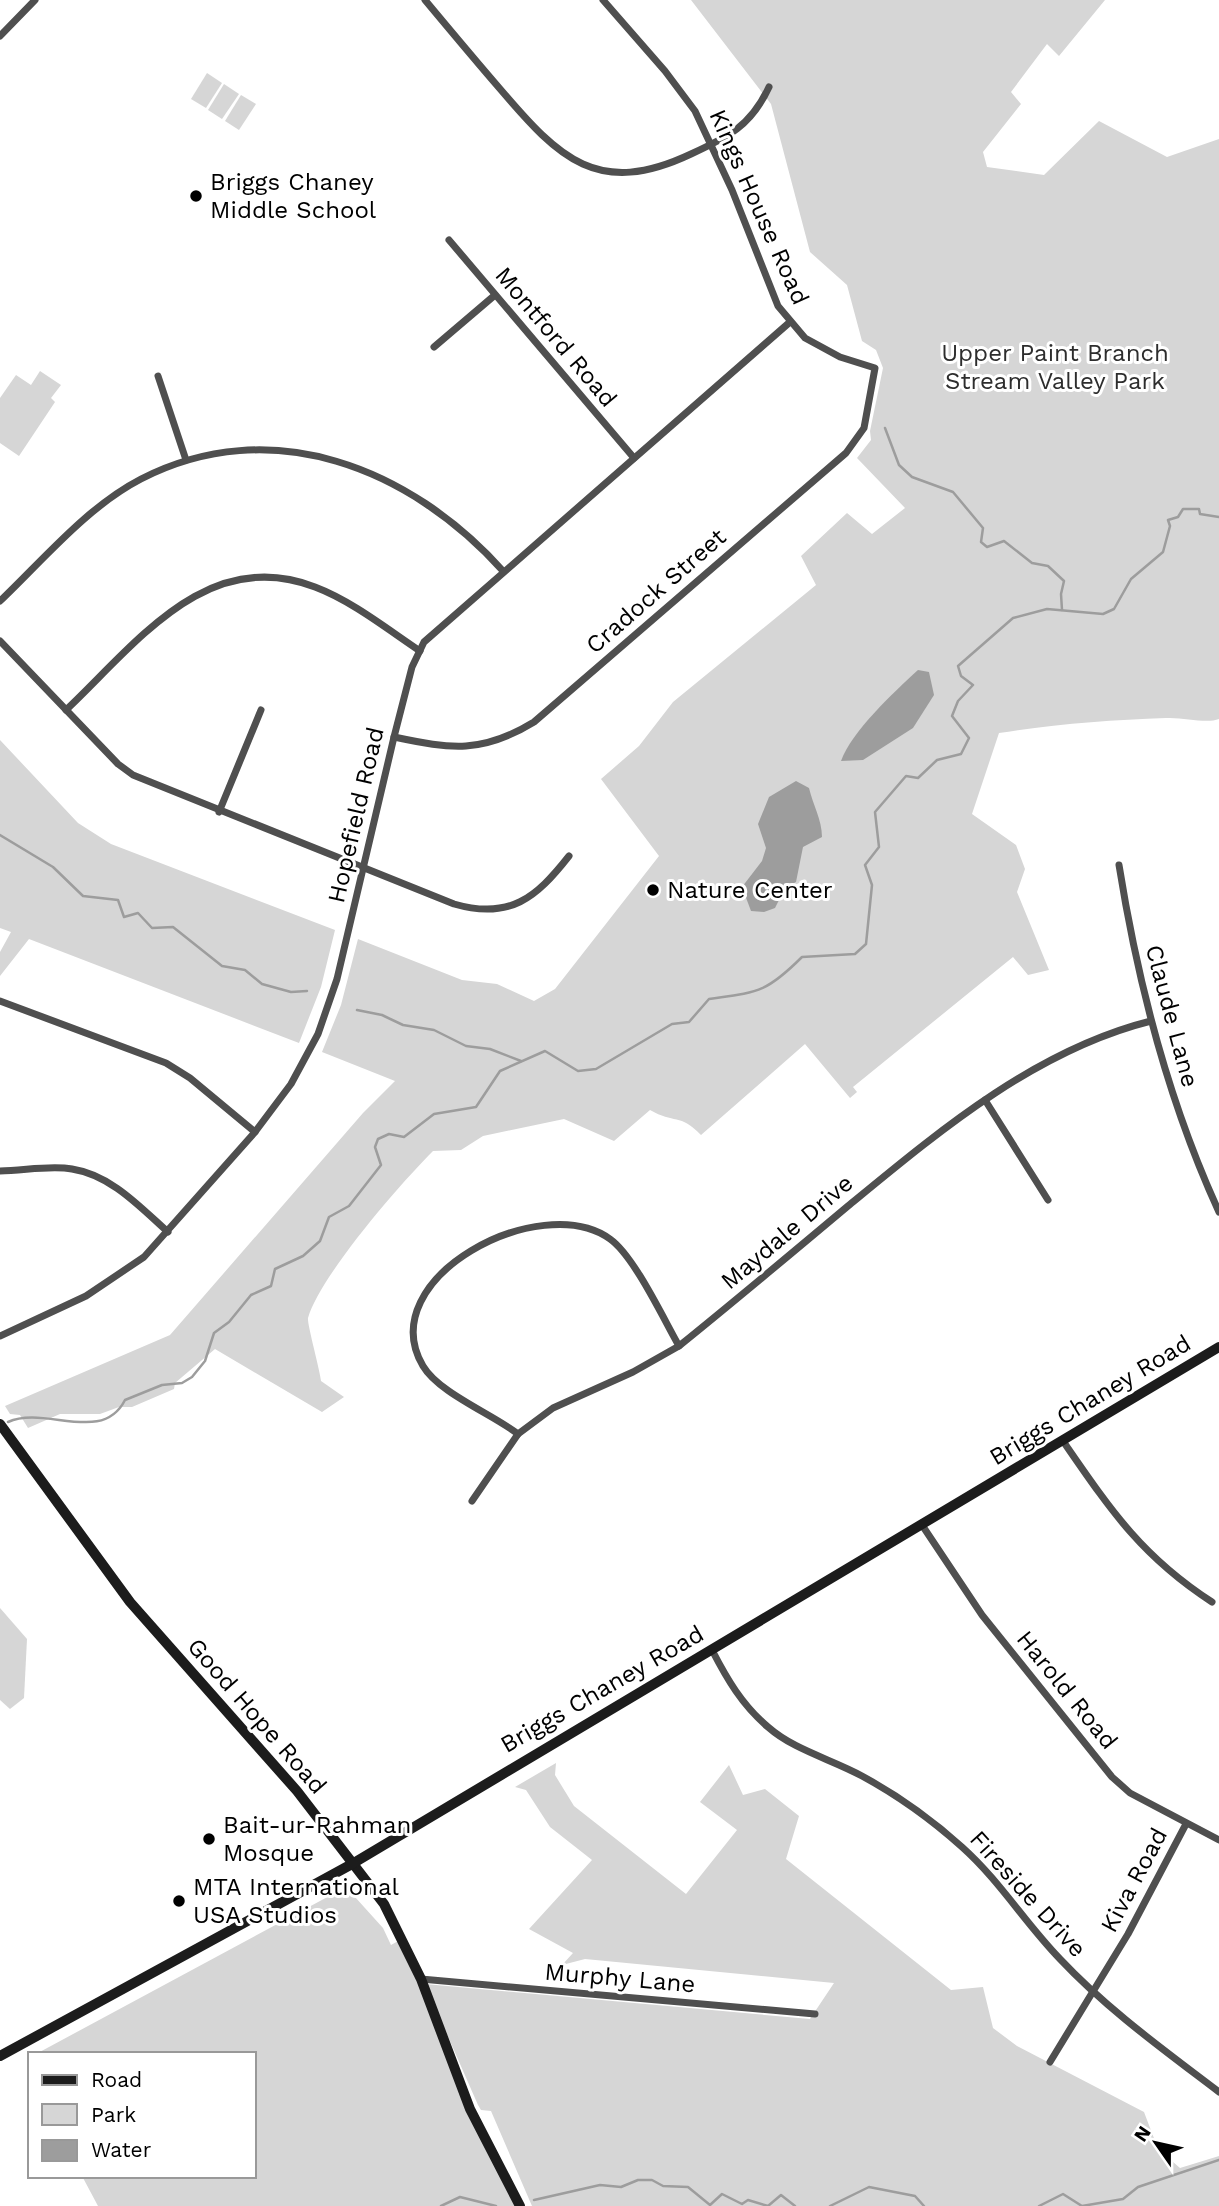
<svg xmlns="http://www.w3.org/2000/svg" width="1219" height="2206" font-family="'Work Sans',sans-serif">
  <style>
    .green { fill: #d6d6d6 }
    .water { fill: #9d9d9d }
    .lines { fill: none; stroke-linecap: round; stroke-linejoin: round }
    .stream { stroke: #9d9d9d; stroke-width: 2.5 }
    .street { stroke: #4f4f4f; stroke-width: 7 }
    .secondary { stroke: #1c1c1c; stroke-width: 10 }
    .poi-dot { fill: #000; stroke: #fff; stroke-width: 2.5 }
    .labels { text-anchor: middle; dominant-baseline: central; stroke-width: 6; stroke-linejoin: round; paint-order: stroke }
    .poi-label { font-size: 24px; fill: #000; stroke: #fff; text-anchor: start }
    .street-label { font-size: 24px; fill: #000; stroke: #fff }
    .park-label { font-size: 24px; fill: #2d2d2d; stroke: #fff }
  </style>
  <rect width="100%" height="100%" fill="#fff"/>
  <g class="green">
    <path d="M691,0h414l-46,56 -12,-12 -36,48 10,12 -38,48 4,15 57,8 55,-54 68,36 52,-18v580c-13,5 -35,-2 -53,-1 -56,2 -111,6 -167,15l-27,81 44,31 9,24 -8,23 32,78 -21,5 -15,-18 -160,130 4,5 -7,6 -45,-54 -104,91c-21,-22 -27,-11 -51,-25l-36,31 -50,-22 -81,17 -22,14 -28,1c-33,33 -113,125 -125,167 -1,6 12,52 13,63l23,16 -22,15 -107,-63 -40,34 -1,6 -42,18h-13l-19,7h-40l-32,14 -8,-13 -10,-1 -5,-8 165,-71 193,-222 32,-32 -73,-29 19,-47 17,-66 104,41 35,4 37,17 21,-12 104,-133 -58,-77 38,-33 34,-44 143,-117 -15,-29 46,-43 25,21 33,-26 -48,-50 14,-18 -1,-9 13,-63 -7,-18 -14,-9 -15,-56 -37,-33 -39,-148z"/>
    <path d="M207,73l15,10 -16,25 -15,-9z"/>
    <path d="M224,84l15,10 -17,25 -14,-9z"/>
    <path d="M241,95l15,9 -17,26 -14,-9z"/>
    <path d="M40,371l21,14 -10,13 4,4 -36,54 -19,-13v-45l16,-23 15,10z"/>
    <path d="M0,740l78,83 33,21 224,86 -14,57 -22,56 -270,-104 -29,37v-24l11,-20 -11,-4z"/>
    <path d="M0,1608l27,31 -3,59 -14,11 -10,-9z"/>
    <path d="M556,1763l-1,12 19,31 112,88 51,-64 -37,-28 29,-37 14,30 22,-6 34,27 -13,43 165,131 32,-3 10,41 24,18 127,66 14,37 22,19 39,-12v50h-687l-41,-95 -10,-1 -3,-5 -53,-121 385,35 24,-36 -249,-24 -23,6 11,-12 -44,-24 63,-69 -42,-33 -24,-37 -11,-3z"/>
    <path d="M346,1887l37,41 8,17 9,-5 115,266h-417l-16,-30h172v-122h-218z"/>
  </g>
  <g class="water">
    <path d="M918,670l11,2 5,23 -21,33 -50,32 -22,1c10,-29 53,-69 77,-91z"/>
    <path d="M796,781l13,7c4,17 13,32 13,49l-19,10 -7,35 -11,6 -10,20 -11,4 -13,-1 -9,-24 20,-26 4,-13 -8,-24 11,-27z"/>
  </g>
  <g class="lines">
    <g class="stream">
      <path d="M885,428l14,37 13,12 41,15 30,36 -2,14 6,5 17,-6 28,22 16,3 16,15 -3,13 1,16"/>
      <path d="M0,835l53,32 30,29 35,4 6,17 14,-4 14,15 21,-1 49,39 23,4 17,14 29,8 16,-1"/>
      <path d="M357,1010l25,5 21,10 31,5 32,16 24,3 31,12"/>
      <path d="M8,1422c37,-17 94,23 117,-22l37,-15 20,-2 10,-6 13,-16 9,-28 15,-11 22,-27 20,-9 4,-17 28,-13 17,-15 9,-24 20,-11 32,-41 -6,-18 3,-8 11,-5 15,3 30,-23 42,-7 24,-36 45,-20 33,20 18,-2 76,-45 17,-2 20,-23c49,-7 57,-6 93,-42l53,-3 11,-10 6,-59 -7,-20 14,-18 -4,-35 31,-36 12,2 19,-18 24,-6 8,-16 -17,-22 6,-15 15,-16 -12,-9 -3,-10 55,-48 34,-9 56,5 11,-5 17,-30 32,-27 7,-26 -2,-6 10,-3 5,-8h16l1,5 19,3"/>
      <path d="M534,2200l66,-15 21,2 17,-7h14l11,6 25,1 22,18 12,-11 20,10 6,-4 20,6 13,-11 14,11"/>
      <path d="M441,2206l19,-9 36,9"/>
      <path d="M830,2206l39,-19 46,9 9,10"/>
      <path d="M1039,2206l24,-12 19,12 41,-7 15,-12 81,-27"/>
    </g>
    <g class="street">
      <path d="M425,0c25,30 50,60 76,90 58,68 97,108 190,64 37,-17 60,-28 78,-67"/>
      <path d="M0,36l35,-36"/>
      <path d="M449,240l185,218"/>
      <path d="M434,347l61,-52"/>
      <path d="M158,376l28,84"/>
      <path d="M0,601c44,-42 87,-94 141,-122 130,-67 270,-11 362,92"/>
      <path d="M0,641l118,123 15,11 321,129c56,16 82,-6 115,-48"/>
      <path d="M66,710c70,-66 141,-165 249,-123 37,14 72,42 105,64"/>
      <path d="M394,737c57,12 88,17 140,-15l312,-269 18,-25 11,-60 -35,-11 -35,-19 -27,-32 -46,-116 -37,-79 -30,-40 -62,-71"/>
      <path d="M219,812l42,-102"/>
      <path d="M1119,865c19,119 49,236 100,347"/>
      <path d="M0,1001l166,62 24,15 65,54"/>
      <path d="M985,1100l63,100"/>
      <path d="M0,1171c23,0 49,-6 72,-2 39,6 68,38 96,63"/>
      <path d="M0,1336l86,-40 58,-39 111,-125 36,-48 27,-50 19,-55 57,-242 18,-70 12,-25 366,-320"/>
      <path d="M518,1434c-26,-20 -79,-41 -95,-68 -52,-88 118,-177 187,-127 24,17 53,79 69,107"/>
      <path d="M1063,1441c47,68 78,115 149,161"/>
      <path d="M472,1501l46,-67 35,-26 80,-36 46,-26c57,-46 113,-93 169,-140 90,-74 187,-156 303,-185"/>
      <path d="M922,1525l60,90 130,162 18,16 89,47"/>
      <path d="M712,1650c15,29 30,55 56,77 26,23 63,32 94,49 35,19 70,44 100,71 38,34 63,76 98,112 48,51 104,91 159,133"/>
      <path d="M421,1979l394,35"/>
      <path d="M1050,2062l78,-128 58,-110"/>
    </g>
    <g class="secondary">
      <path d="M0,1424l130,178 167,189 87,113 37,75 49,130 50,97"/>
      <path d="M0,2056l352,-192 867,-517"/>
    </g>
  </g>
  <g class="poi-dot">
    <circle cx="196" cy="196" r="7"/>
    <circle cx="653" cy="890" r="7"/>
    <circle cx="209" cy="1839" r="7"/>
    <circle cx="179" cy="1901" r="7"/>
  </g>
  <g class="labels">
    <g class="poi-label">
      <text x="210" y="182">Briggs Chaney<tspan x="210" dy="28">Middle School</tspan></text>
      <text x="667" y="890">Nature Center</text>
      <text x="223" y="1825">Bait-ur-Rahman<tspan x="223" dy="28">Mosque</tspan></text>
      <text x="193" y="1887">MTA International<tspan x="193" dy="28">USA Studios</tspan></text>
    </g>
    <g class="street-label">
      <text transform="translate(759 207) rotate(66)">Kings House Road</text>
      <text transform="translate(556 337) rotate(50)">Montford Road</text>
      <text transform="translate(656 591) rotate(-41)">Cradock Street</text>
      <text transform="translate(356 815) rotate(-77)">Hopefield Road</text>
      <text transform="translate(1172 1016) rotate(75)">Claude Lane</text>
      <text transform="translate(787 1232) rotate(-40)">Maydale Drive</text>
      <text transform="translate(1090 1400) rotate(-31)">Briggs Chaney Road</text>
      <text transform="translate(602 1689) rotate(-30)">Briggs Chaney Road</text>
      <text transform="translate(1067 1690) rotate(51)">Harold Road</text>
      <text transform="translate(257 1716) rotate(49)">Good Hope Road</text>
      <text transform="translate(1134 1880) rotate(-62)">Kiva Road</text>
      <text transform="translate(1028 1894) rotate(48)">Fireside Drive</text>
      <text transform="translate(620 1978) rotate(5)">Murphy Lane</text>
    </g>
    <g class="park-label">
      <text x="1055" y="353">Upper Paint Branch<tspan x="1055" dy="28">Stream Valley Park</tspan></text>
    </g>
  </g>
  <rect x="28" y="2052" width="228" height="126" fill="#ffffff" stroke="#999999" stroke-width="2"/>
  <rect x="42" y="2075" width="35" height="10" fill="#1c1c1c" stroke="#999999" stroke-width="2"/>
  <text x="91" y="2087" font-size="21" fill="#000000">Road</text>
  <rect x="42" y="2104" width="35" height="21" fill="#d6d6d6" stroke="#999999" stroke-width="2"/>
  <text x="91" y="2122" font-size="21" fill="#000000">Park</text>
  <rect x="42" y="2140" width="35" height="21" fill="#9d9d9d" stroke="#999999" stroke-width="2"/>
  <text x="91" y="2157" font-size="21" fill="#000000">Water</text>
  <g transform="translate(1156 2143) rotate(304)" stroke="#ffffff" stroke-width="5" paint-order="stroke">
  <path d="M0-5L12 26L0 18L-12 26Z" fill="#000000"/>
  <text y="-10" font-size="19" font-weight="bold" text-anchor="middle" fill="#000000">N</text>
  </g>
</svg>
